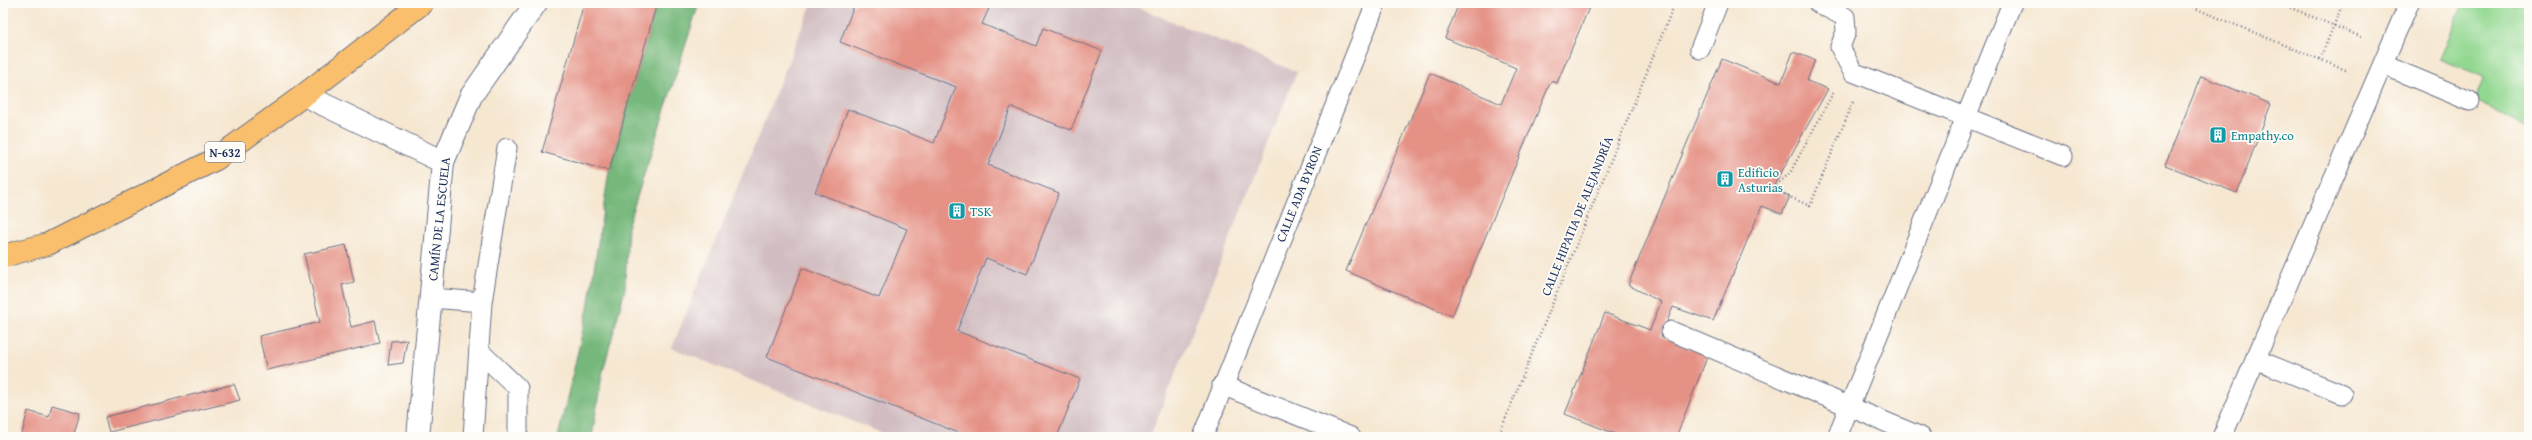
<svg xmlns="http://www.w3.org/2000/svg" width="2532" height="440" font-family="'Gentium Book Plus',serif">
  <style>
    .industrial { fill: #d2bec2 }
    .green { fill: #93d891; stroke: #578478 }
    .forest { fill: #76b87b; stroke: #48746c }
    .building { fill: #e59185 }
    .lines { fill: none; stroke-linecap: round; stroke-linejoin: round }
    .service-casing { stroke: #686f86; stroke-width: 21 }
    .minor-casing { stroke: #686f86; stroke-width: 24 }
    .trunk-casing { stroke: #686f86; stroke-width: 24 }
    .path { stroke: #686f86; stroke-width: 2.5; stroke-dasharray: 1 3; stroke-linecap: butt }
    .service { stroke: #fff; stroke-width: 19 }
    .minor { stroke: #fff; stroke-width: 22 }
    .trunk { stroke: #f9bf6d; stroke-width: 22 }
    .labels { text-anchor: middle; dominant-baseline: central; stroke-width: 3.5; stroke-linejoin: round; paint-order: stroke }
    .shield { fill: #fdfcf7; stroke: #5f6c8c; stroke-width: 1 }
    .shield-label { font-size: 12px; font-weight: bold; fill: #1b2f5e }
    .culture-label { font-size: 13px; fill: #0d838f; stroke: #fdfcf7; text-anchor: start }
    .street-label { font-size: 13px; fill: #1b2f5e; stroke: #fdfcf7 }
  </style>
  <rect width="100%" height="100%" fill="#fdfcf7"/>
  <filter id="ink" filterUnits="userSpaceOnUse"><feTurbulence type="fractalNoise" baseFrequency=".025" numOctaves="2"/><feDisplacementMap in="SourceGraphic" scale="8" xChannelSelector="R" yChannelSelector="G"/><feConvolveMatrix kernelMatrix="1 2 1 2 8 2 1 2 1" color-interpolation-filters="sRGB"/></filter>
  <filter id="wash" filterUnits="userSpaceOnUse"><feTurbulence type="fractalNoise" baseFrequency=".012" numOctaves="4" result="noise"/><feDisplacementMap in="SourceGraphic" scale="16" xChannelSelector="R" yChannelSelector="G"/><feGaussianBlur stdDeviation="0.9" result="paint"/><feColorMatrix in="noise" values="0 0 0 0 0 0 0 0 0 0 0 0 0 0 0 0 0 1.4 0 .05"/><feComposite in="paint" operator="in"/></filter>
  <g filter="url(#wash)">
    <rect width="100%" height="100%" fill="#f6e7d1"/>
    <path class="industrial" d="M812,3h314l171,69 -147,365h-259l-219,-89z"/>
    <path class="green" d="M2463,3h66v127l-54,-30 9,-23 -44,-18z"/>
    <path class="forest" d="M657,3h42l-71,222 -3,64 -23,86 -10,62h-34l30,-129 21,-137z"/>
    <g id="blocks">
      <g class="building">
        <path d="M584,3h73l-48,168 -67,-19z"/>
        <path d="M855,3h127l8,3 -8,18 54,22 7,-18 59,23 -31,79 -60,-23 -23,58 71,28 -32,81 -41,-16 -29,73 123,48 -23,58h-88l-202,-80 35,-89 77,30 28,-69 -92,-37 33,-83 86,34 22,-56 -116,-45z"/>
        <path d="M1459,3h132l-34,80 -6,-2 -99,235 -106,-45 84,-198 71,31 15,-36 -71,-30z"/>
        <path d="M1793,52l22,8 -8,21 21,8 -56,100 18,7 -8,18 -20,-8 -49,115 -40,-14 -12,29 47,19 -32,82h-53l-58,-23 40,-101 45,17 11,-28 -33,-17 94,-226 59,24z"/>
        <path d="M2201,76l70,28 -34,89 -72,-28z"/>
        <path d="M346,245l8,37 -12,3 9,42 24,-6 5,22 -113,27 -8,-34 61,-14 -16,-68z"/>
        <path d="M407,340l-4,23 -15,2 3,-24z"/>
        <path d="M234,384l6,16 -131,32 -4,-15z"/>
        <path d="M52,405l28,8 -7,24h-52l7,-26 21,6z"/>
      </g>
    </g>
  </g>
  <g filter="url(#ink)">
    <use href="#blocks" fill-opacity="0" stroke="#686f86" stroke-width="1"/>
    <g class="lines">
      <g class="service-casing">
        <g id="service">
          <path d="M1818,3l27,14 1,15 -6,15 13,25 210,84"/>
          <path d="M1700,49l18,-46"/>
          <path d="M2384,65l86,36"/>
          <path d="M431,298l51,4 25,-154"/>
          <path d="M1671,331l250,106"/>
          <path d="M479,351l39,37v49"/>
          <path d="M2255,359l87,35"/>
          <path d="M1222,385l129,52"/>
          <path d="M473,437l9,-135"/>
          <path d="M1203,437l173,-434"/>
          <path d="M1837,437l175,-434"/>
          <path d="M2222,437l187,-434"/>
        </g>
      </g>
      <g class="minor-casing">
        <g id="minor">
          <path d="M304,95l139,67"/>
          <path d="M418,437l25,-275 28,-66 65,-93"/>
        </g>
      </g>
      <g class="trunk-casing">
        <path id="trunk" d="M3,256l45,-12 168,-85 88,-64 118,-92"/>
      </g>
      <g class="path">
        <path d="M2182,3l166,68"/>
        <path d="M2279,3l85,35"/>
        <path d="M2320,59l23,-56"/>
        <path d="M1833,93l-43,80 -18,16 38,17 43,-104"/>
        <path d="M1498,437l177,-434"/>
        <path d="M1613,437l1,-3"/>
      </g>
      <use href="#service" class="service"/>
      <use href="#minor" class="minor"/>
      <use href="#trunk" class="trunk"/>
    </g>
  </g>
  <defs>
    <g id="building-square" transform="scale(0.9)"><rect x="-9" y="-9" width="18" height="18" rx="4" fill="#0f9aa8" stroke="#fdfcf7"/><path d="M-4-6H4V6H1V3H-1V6H-4ZM-2.5-4.3h1.7v1.8h-1.7ZM.8-4.3h1.7v1.8H.8ZM-2.5-1h1.7V.8h-1.7ZM.8-1h1.7V.8H.8Z" fill="#fff"/></g>
  </defs>
  <g fill-rule="evenodd">
    <use href="#building-square" x="2218" y="135"/>
    <use href="#building-square" x="1725" y="179"/>
    <use href="#building-square" x="957" y="211"/>
  </g>
  <g class="labels">
    <rect class="shield" x="205" y="142" width="40" height="20" rx="3"/>
    <g class="shield-label">
      <text x="225" y="152">N-632</text>
    </g>
    <g class="culture-label">
      <text x="2231" y="135">Empathy.co</text>
      <text x="1738" y="172">Edificio<tspan x="1738" dy="15">Asturias</tspan></text>
      <text x="970" y="211">TSK</text>
    </g>
    <g class="street-label">
      <text transform="translate(1299 194) rotate(-68)">CALLE ADA BYRON</text>
      <text transform="translate(1577 216) rotate(-68)">CALLE HIPATIA DE ALEJANDRÍA</text>
      <text transform="translate(439 219) rotate(-84)">CAMÍN DE LA ESCUELA</text>
    </g>
  </g>
  <rect width="2532" height="440" fill="none" stroke="#fdfcf7" stroke-width="16"/>
</svg>
